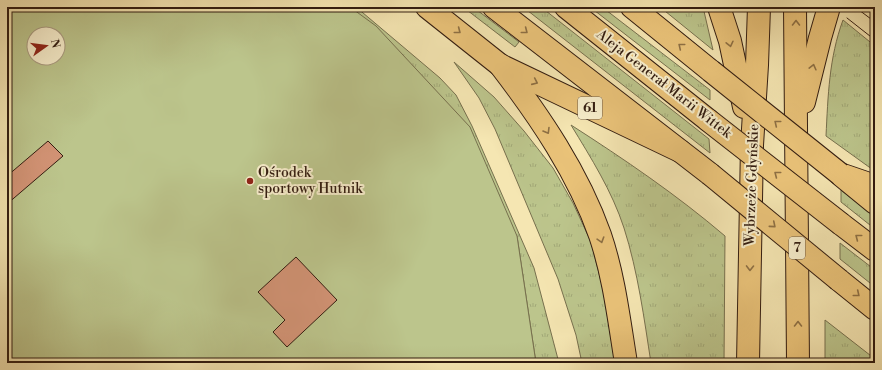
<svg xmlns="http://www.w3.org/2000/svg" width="882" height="370" font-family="'Libre Bodoni',serif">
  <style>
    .grass { fill: url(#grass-tufts); stroke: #77704e }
    .pitch { fill: #bcc58c; stroke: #77704e; fill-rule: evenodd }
    .building { fill: #d29375; stroke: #321c10 }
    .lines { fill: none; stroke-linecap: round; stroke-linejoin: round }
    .major-casing { stroke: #321c10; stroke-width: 24 }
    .highway-casing { stroke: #321c10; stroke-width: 24 }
    .major { stroke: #eac379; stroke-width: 22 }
    .highway { stroke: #eac379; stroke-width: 22 }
    .tram { stroke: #321c10; stroke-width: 1 }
    .major-bridge-casing { stroke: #321c10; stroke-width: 24; stroke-linecap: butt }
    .major-bridge { stroke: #eac379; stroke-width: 22 }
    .oneway { stroke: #8e7044 }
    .poi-dot { fill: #8f2418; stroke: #f8efcd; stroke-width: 1.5 }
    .labels { text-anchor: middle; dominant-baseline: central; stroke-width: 4; stroke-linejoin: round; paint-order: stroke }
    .shield { fill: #f8efcd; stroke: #6d5b49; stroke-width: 1 }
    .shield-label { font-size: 13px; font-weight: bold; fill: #321c10 }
    .street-label { font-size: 14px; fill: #321c10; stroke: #f8efcd }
    .poi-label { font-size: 14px; fill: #321c10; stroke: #f8efcd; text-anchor: start }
  </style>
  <defs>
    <pattern id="grass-tufts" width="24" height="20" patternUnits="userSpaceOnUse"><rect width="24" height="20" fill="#bcc58c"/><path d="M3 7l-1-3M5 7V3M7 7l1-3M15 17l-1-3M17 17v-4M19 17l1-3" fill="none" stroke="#a2a978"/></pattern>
  </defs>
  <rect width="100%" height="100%" fill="#f5e6b2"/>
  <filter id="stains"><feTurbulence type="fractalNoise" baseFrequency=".005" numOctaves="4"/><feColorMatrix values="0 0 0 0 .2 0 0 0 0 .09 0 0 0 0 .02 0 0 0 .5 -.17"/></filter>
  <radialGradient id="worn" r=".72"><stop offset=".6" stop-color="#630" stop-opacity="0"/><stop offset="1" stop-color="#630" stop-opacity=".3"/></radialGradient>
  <g class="grass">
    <path d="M350,7h6l84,71 16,17 16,31 62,142 25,95h-23l-19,-127z"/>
    <path d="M463,7h10l46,35 -4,5z"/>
    <path d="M523,7h18l168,132 1,14z"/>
    <path d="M590,7h12l108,83v10z"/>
    <path d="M660,7h43l10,43z"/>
    <path d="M843,20l32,26v124l-6,-3 -43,-31c2,-40 3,-78 17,-116z"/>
    <path d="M454,62l40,35 30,34 29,37 20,35 18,39 12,47 12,74h-33l-6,-28 -18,-56 -63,-150 -16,-31z"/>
    <path d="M571,125c53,34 106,70 154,111l-1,127h-73c-7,-45 -13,-91 -27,-135 -12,-37 -33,-70 -53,-103z"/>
    <path d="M841,190l34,27v12l-34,-27z"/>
    <path d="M840,243l35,27v17l-35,-28z"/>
    <path d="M825,320l50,39v4h-50z"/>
  </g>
  <path class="pitch" d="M7,7h343l26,19 94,101 47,109 19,127h-529zM34,34h24v24h-24z"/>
  <g class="building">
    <path d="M48,141l15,15 -56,48v-28z"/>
    <path d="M296,257l41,43 -50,47 -14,-15 12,-12 -27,-28z"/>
  </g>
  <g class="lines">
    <g class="major-casing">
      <g id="major">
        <path d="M427,7l73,58 180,86"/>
        <path d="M494,7l216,167"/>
        <path d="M566,7l142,113"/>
        <path d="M632,7l79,64"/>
        <path d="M842,176l33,27"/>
        <path d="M841,224l34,26"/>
        <path d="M839,280l36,29"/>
      </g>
    </g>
    <g class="highway-casing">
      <g id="highway">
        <path d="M719,7l11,34 14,66"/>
        <path d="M795,7l3,356"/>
        <path d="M500,65c40,52 78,108 100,170 14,41 19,85 26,128"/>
        <path d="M804,102l16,-64 9,-31"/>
        <path d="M840,174l35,12"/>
        <path d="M748,363l4,-218 5,-80 2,-58"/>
      </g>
    </g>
    <use href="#major" class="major"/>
    <use href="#highway" class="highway"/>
    <g class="tram">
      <path d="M855,7l20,15"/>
      <path d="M847,18l28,22"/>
    </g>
    <g class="major-bridge-casing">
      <g id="major-bridge">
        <path d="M711,71l129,103"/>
        <path d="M708,120l133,104"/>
        <path d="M710,174l129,106"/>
      </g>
    </g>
    <use href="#major-bridge" class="major-bridge"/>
  </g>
  <defs><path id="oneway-chevron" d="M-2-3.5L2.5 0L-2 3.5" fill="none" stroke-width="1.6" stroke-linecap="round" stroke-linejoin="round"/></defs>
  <g class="oneway">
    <use href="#oneway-chevron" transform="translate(796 23) rotate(-90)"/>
    <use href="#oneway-chevron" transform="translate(458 31) rotate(38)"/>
    <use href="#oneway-chevron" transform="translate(525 31) rotate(38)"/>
    <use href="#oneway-chevron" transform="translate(730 44) rotate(77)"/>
    <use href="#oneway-chevron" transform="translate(681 46) rotate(-141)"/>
    <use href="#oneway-chevron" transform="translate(813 67) rotate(-76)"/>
    <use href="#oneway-chevron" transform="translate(535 82) rotate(24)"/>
    <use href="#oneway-chevron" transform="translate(777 123) rotate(-141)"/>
    <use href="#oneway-chevron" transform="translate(547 131) rotate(59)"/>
    <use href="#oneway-chevron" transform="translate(777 174) rotate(-142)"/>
    <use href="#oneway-chevron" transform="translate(773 225) rotate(40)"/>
    <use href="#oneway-chevron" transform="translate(858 237) rotate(-142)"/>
    <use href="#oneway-chevron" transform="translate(601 240) rotate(73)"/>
    <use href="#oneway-chevron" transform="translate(750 268) rotate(91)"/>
    <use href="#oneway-chevron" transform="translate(857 294) rotate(39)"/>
    <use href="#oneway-chevron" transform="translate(798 324) rotate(-90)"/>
  </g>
  <circle class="poi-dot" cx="250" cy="181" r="4"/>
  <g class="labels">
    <g class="shield">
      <rect x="578" y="97" width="24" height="22" rx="3"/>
      <rect x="789" y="237" width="16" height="22" rx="3"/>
    </g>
    <g class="shield-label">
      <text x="590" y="108">61</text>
      <text x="797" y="248">7</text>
    </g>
    <g class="street-label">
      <text transform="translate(664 84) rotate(38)">Aleja Generał Marii Wittek</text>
      <text transform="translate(752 185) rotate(-88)">Wybrzeże Gdyńskie</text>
    </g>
    <g class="poi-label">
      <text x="258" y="173">Ośrodek<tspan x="258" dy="16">sportowy Hutnik</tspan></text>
    </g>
  </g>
  <rect width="882" height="370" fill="none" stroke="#f5e6b2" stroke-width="24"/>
  <rect x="8" y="8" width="866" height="354" fill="none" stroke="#321c10" stroke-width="2"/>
  <rect x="12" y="12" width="858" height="346" fill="none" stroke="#321c10"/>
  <g transform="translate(46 46) rotate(76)"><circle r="19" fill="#f8efcd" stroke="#a99b81"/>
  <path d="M0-3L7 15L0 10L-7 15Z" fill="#8f2418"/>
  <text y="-6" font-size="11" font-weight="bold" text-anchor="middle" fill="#321c10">N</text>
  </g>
  <rect width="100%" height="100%" filter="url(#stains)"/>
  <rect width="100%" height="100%" fill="url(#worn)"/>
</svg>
